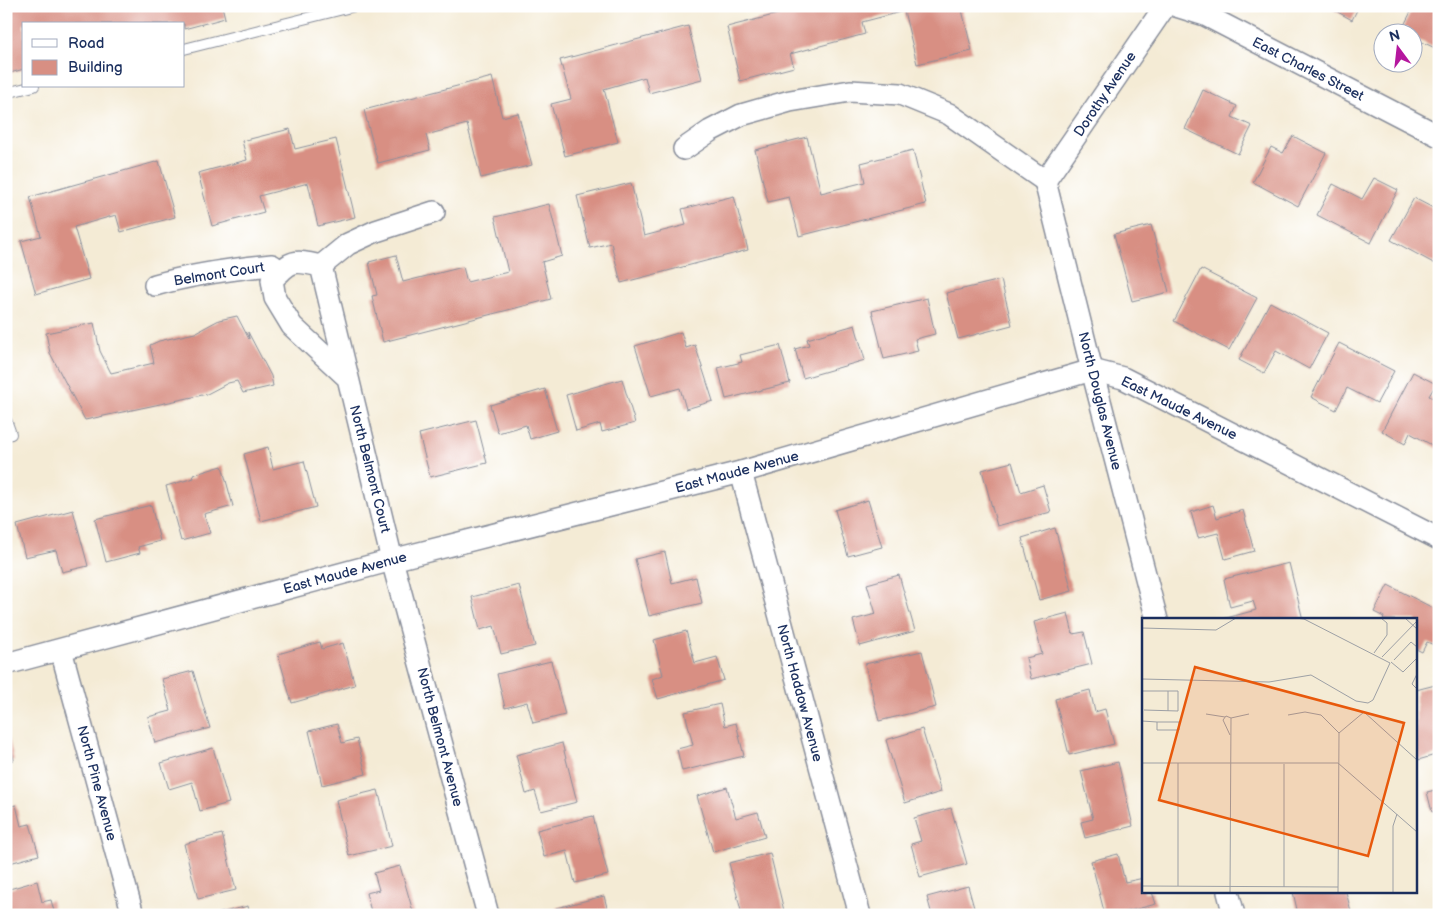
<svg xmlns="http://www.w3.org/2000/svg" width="1445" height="921" font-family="'Balsamiq Sans',sans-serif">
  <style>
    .building { fill: #d88f83 }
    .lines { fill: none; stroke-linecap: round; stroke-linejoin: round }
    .service-casing { stroke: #888d9a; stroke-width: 12 }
    .minor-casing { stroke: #888d9a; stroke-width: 24 }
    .service { stroke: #fff; stroke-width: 10 }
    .minor { stroke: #fff; stroke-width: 21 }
    .labels { text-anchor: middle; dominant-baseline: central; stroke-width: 5; stroke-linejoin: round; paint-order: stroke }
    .street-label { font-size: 14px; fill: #1b2f5e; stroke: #fff }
    .inset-road { fill: none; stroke: #9da0a5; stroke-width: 1 }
    .view { fill: #e8590c; fill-opacity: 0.15; stroke: #e8590c; stroke-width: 2.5 }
    .inset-edge { fill: none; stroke: #1b2f5e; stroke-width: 2.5 }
  </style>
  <rect width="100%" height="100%" fill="#fff"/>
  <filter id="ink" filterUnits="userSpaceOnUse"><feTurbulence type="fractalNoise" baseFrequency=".02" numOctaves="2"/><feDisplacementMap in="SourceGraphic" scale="10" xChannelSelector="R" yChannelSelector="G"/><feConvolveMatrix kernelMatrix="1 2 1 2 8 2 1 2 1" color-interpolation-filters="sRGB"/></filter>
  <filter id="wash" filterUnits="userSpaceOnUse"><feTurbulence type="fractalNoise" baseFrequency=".0096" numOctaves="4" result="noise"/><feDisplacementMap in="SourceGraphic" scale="20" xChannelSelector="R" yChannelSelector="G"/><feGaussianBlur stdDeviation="1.12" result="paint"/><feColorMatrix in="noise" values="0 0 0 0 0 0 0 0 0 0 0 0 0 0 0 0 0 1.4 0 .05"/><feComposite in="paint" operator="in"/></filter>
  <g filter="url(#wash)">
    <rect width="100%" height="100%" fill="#f4ebd5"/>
    <g id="blocks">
      <g class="building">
        <path d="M6,6h216l3,12 -41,11v-5h-160v45l-14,4 -4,-15z"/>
        <path d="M809,6h152l11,45 -55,13 -13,-53 -42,11 3,12 -75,20 4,13 -54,14 -13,-54z"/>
        <path d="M1327,6h32l-7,14z"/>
        <path d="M1414,6h25v44l-27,-13v-5h-7l-4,-1z"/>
        <path d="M688,26l14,53 -53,14 -4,-16 -41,12 14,53 -53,14 -14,-52 20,-5 -11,-39z"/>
        <path d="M492,77l10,40 16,-4 14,52 -51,13 -14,-54 -41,11 4,15 -52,13 -14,-53z"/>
        <path d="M1203,90l34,16 -5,11 20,9 -14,28 -53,-25z"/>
        <path d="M290,129l5,20 41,-10 19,78 -37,9 -10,-43 -49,13 5,16 -52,14 -14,-53 49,-13 -5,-19z"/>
        <path d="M1293,136l33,17 -28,53 -45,-24 18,-35 12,6z"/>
        <path d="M807,137l14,56 44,-11 -4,-19 52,-13 13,54 -127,32 -10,-39 -21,5 -13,-52z"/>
        <path d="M159,161l16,56 -54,15 -5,-17 -42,12 15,52 -53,15 -15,-53 20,-5 -11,-39z"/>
        <path d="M1374,178l24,12 -27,53 -54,-28 16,-31 29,15z"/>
        <path d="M631,183l13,53 42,-11 -4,-16 52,-13 14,54 -127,33 -10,-40 -21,5 -13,-52z"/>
        <path d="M1414,198l25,13v55l-48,-26z"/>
        <path d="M549,204l13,52 -20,6 9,37 -168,43 -11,-46 5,-1 -8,-33 27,-7 7,27 60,-15 4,15 41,-10 -13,-55z"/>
        <path d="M1151,225l18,67 -37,9 -18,-67z"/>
        <path d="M1201,269l56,29 -28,52 -55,-29z"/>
        <path d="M1001,280l11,45 -54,14 -12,-46z"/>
        <path d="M927,298l8,36 -20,5 3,12 -34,8 -12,-48z"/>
        <path d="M1270,302l58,31 -19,36 -33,-18 -12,22 -25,-13z"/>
        <path d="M237,316l12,23 -1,-7 23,44 2,10 -30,7 -6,-12 -9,2 -21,11 -122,26 -35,-67 -4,-20 48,-10 6,28 11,22 43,-10 -4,-18 9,-4 36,-8 24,-13z"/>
        <path d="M855,325l10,35 -62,18 -8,-29 14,-4 -2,-6z"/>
        <path d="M681,332l5,16 9,-3 18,56 -27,8 -6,-21 -29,8 -16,-50z"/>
        <path d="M1339,343l55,28 -17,32 -30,-15 -11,22 -25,-13z"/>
        <path d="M780,345l10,38 -64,16 -8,-31 24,-6 -2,-7z"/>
        <path d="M1413,372l23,12 -7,12 10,5v48l-29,-16 -5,11 -23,-13z"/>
        <path d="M622,379l13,44 -33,9 -2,-8 -24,7 -10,-36z"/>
        <path d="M545,389l12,42 -27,8 -4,-14 -28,8 -8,-28z"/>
        <path d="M476,420l11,43 -57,14 -11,-43z"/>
        <path d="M268,447l5,22 31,-8 12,46 -55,14 -17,-67z"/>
        <path d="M1012,462l9,30 22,-7 8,27 -54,14 -15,-56z"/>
        <path d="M222,466l11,40 -29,8 6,19 -29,8 -15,-55 28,-8 -1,-3z"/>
        <path d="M868,500l14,47 -34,9 -13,-46z"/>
        <path d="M151,505l9,36 -22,6 2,6 -34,9 -11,-43z"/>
        <path d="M1213,505l4,13 26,-8 11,41 -29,8 -7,-26 -20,5 -7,-26z"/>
        <path d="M73,510l15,56 -26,6 -6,-22 -31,7 -8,-32z"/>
        <path d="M1055,528l17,63 -33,9 -17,-62z"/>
        <path d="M665,552l7,31 24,-6 6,26 -53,13 -14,-57z"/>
        <path d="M1289,563l14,57h-84l37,-10 -3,-9 -23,6 -6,-28z"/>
        <path d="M899,575l16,56 -55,15 -7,-26 23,-6 -9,-30z"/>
        <path d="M519,585l16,61 -34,8 -7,-28 -14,4 -8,-33z"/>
        <path d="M1388,585l51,26v36l-12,-5 -5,10 -6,-3v-29h-33l1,-3 -10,-5z"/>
        <path d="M1068,613l5,21 11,-2 8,32 -61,15 -5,-21 16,-4 -8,-32z"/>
        <path d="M686,631l9,32 22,-6 7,23 -66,19 -6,-20 11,-4 -9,-35z"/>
        <path d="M320,642l2,7 21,-6 12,42 -63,18 -14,-49z"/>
        <path d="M922,651l14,56 -57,14 -14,-57z"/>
        <path d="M551,661l14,54 -32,8 -6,-21 -22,6 -8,-34z"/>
        <path d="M193,671l17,57 -55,15 -7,-26 23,-6 -9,-32z"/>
        <path d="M1439,684v70l-21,6 -2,-6v-64z"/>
        <path d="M1090,690l5,22 10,-3 9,35 -45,11 -14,-56z"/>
        <path d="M720,704l5,22 11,-3 8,33 -62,15 -5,-22 16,-4 -8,-33z"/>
        <path d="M337,724l5,19 15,-4 9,35 -44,11 -13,-54z"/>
        <path d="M6,728l8,32 -8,2z"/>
        <path d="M922,729l19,63 -36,11 -19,-63z"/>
        <path d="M562,743l15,59 -36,9 -6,-20 -9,3 -10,-39z"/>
        <path d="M213,748l16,55 -29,8 -8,-29 -23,7 -8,-26z"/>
        <path d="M1118,762l15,64 -48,12 -4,-16 12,-3 -12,-48z"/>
        <path d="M727,787l9,31 22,-6 7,25 -52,15 -16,-56z"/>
        <path d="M1439,789v21l-7,2 -5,-20z"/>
        <path d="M378,790l14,56 -43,10 -13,-56z"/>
        <path d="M16,805l5,21 9,-2 9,31 -33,9v-57z"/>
        <path d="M951,808l16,56 -47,13 -9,-33 10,-3 -7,-23z"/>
        <path d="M593,816l15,59 -33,8 -8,-32 -23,6 -7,-27z"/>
        <path d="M222,834l14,56 -38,9 -14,-55z"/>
        <path d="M770,853l15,62h-43l-13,-52z"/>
        <path d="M1118,854l7,28 19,-4v14h8l4,12 -42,11h-9l-14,-54z"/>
        <path d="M400,866l14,49h-42l-6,-22 13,-3 -5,-17z"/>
        <path d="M37,881l5,21 9,-2 4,15h-49v-25z"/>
        <path d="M968,886l8,29h-44l-5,-18z"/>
        <path d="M1293,892h53l6,23h-38l-1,-4 -15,3z"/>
        <path d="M604,896l5,19h-51l-2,-7z"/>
        <path d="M248,906l2,9h-34v-1z"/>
      </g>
    </g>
  </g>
  <g filter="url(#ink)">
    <use href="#blocks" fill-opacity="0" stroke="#888d9a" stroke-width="1"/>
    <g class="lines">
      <g class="service-casing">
        <g id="service">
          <path d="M184,49l171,-43"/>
          <path d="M6,93l28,-7"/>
          <path d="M6,420l5,14 -5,1"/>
        </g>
      </g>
      <g class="minor-casing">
        <g id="minor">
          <path d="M1176,6l29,9 234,121"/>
          <path d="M684,149l26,-18 31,-16 49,-14 60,-10 50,3 49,20 96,67"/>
          <path d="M1045,181l47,189 65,250"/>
          <path d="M1045,181l120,-175"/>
          <path d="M321,266l27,-22 28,-13 58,-19"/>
          <path d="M155,285c39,-11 77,-16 117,-20l8,7"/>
          <path d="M348,378l-56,-52 -17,-28 -3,-18c20,-21 22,-20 49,-14l71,294 96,355"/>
          <path d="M741,472l119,443"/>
          <path d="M61,650l72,265"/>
          <path d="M6,664l386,-104 349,-88 351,-102 31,8 316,161"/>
          <path d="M1228,892l6,23"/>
        </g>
      </g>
      <use href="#service" class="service"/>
      <use href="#minor" class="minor"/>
    </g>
  </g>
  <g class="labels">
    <g class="street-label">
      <text transform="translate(1308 69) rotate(27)">East Charles Street</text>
      <text transform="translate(1105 94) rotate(-56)">Dorothy Avenue</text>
      <text transform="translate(219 274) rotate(-9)">Belmont Court</text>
      <text transform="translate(1100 401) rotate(76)">North Douglas Avenue</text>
      <text transform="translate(1179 408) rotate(26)">East Maude Avenue</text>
      <text transform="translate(370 469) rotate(76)">North Belmont Court</text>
      <text transform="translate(737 472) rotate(-15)">East Maude Avenue</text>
      <text transform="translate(345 573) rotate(-15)">East Maude Avenue</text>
      <text transform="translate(800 693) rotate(75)">North Haddow Avenue</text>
      <text transform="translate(440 737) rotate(75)">North Belmont Avenue</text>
      <text transform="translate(97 783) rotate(75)">North Pine Avenue</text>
    </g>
  </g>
  <g transform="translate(1142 618)">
    <rect width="275" height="275" fill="#f4ebd5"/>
    <path class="inset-road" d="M263,0l12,11M0,10l74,2 20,-12h43M232,35l13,-18v-12l-6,-5M240,39l35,-36M252,42l17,-18 6,5M249,44l12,10 14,-14M275,56l-5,10 5,5M0,61l127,3 42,-7 45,26 12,2 5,-3 17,-37 -86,-44 -9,-1M0,73h36v20l-34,-1M26,73v20M64,96l19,3M146,97l17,-3 16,3 18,18M89,100l18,-4M0,103l15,1h22v8h-22v-8M197,115l25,-21 53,48M0,145h196l79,69M36,145v123M142,146v123M0,268l196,1M88,275l1,-175 -5,-2 -3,4 7,15M196,275l1,-160M251,275v-67l4,-12"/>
    <path class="view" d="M53,49l209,56 -36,133 -209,-56z"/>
    <rect width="275" height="275" class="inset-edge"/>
  </g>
  <rect width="1445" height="921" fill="none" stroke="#fff" stroke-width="25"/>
  <rect x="22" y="22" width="162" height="65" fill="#ffffff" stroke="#a4acbf"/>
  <rect x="32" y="39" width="25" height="8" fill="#ffffff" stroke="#a4acbf"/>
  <text x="68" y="48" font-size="15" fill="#1b2f5e">Road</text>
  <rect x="32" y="60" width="25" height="15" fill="#d88f83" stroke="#a4acbf"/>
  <text x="68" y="72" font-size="15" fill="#1b2f5e">Building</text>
  <g transform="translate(1398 48) rotate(345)"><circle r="24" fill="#ffffff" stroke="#a4acbf"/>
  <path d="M0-4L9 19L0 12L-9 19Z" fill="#b5179e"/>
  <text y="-8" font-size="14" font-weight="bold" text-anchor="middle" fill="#1b2f5e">N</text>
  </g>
</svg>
